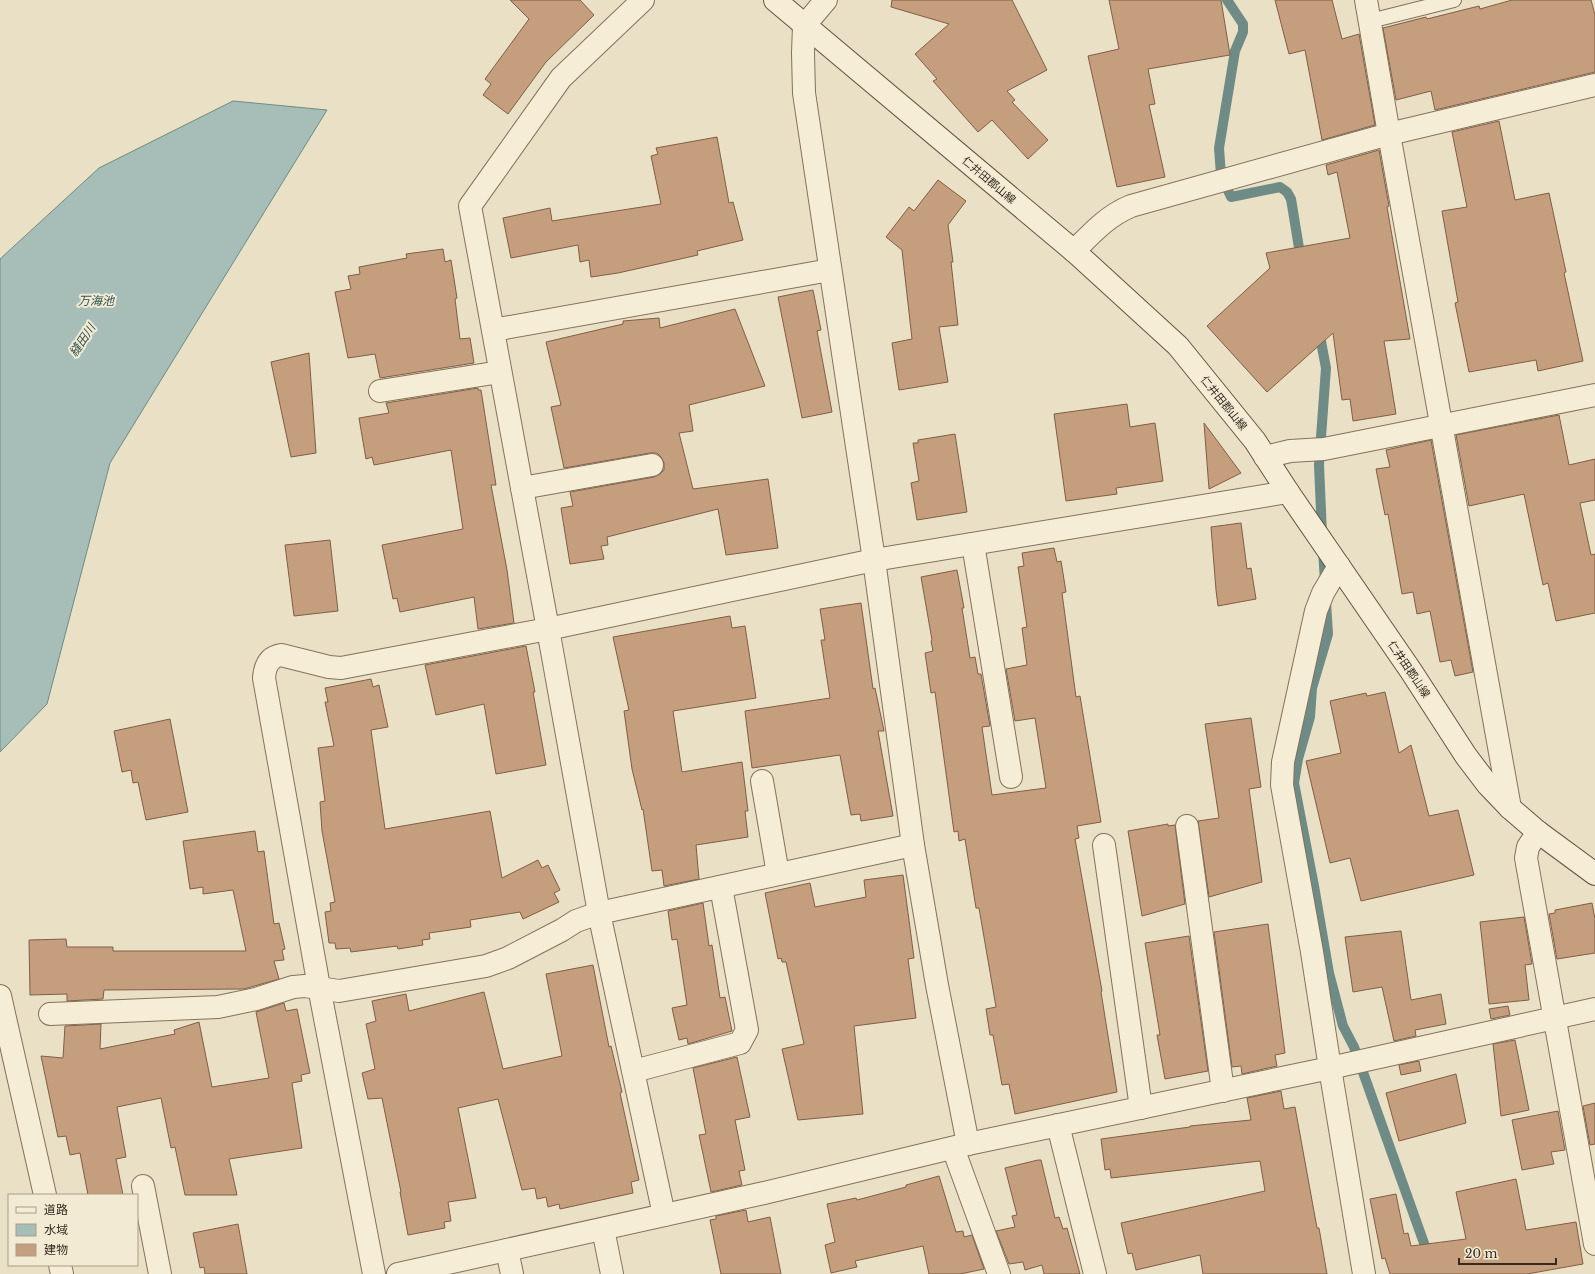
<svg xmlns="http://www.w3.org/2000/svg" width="1595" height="1274" font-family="'Libre Baskerville','Noto Sans JP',serif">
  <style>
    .water { fill: #a6beb7; stroke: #6e8b85 }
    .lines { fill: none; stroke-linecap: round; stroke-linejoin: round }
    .stream { stroke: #6e8b85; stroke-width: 10 }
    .building { fill: #c59e7e; stroke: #805e44 }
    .service-casing { stroke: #83725c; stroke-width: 16 }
    .minor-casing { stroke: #83725c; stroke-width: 24 }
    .secondary-casing { stroke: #655440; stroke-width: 24 }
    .service { stroke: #f6edd7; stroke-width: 14 }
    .minor { stroke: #f6edd7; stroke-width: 22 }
    .secondary { stroke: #f6edd7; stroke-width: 22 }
    .labels { text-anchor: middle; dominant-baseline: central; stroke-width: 4; stroke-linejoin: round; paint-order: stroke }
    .street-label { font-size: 11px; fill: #352a1f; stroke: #f2ead3 }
    .water-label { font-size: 12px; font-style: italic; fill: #305352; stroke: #f2ead3 }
  </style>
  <rect width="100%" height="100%" fill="#eae0c5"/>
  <path class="water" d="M233,101l94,9 -217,353 -63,241 -47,48v-493l99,-91z"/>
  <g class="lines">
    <g class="stream">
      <path d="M1227,0l16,24v8l-8,19 -16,97 2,27 10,22 49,-10 7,5 4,7 10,61"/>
      <path d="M1319,331l7,37 -7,97 3,69"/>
      <path d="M1323,550l2,32"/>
      <path d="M1326,602l2,32 -16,54 -2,29 -12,42 -4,24 20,103 15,87 14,53 11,21 81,227"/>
    </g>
  </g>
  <g class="building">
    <path d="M510,0h70l14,15 -48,47 -38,52 -25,-19 8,-11 -6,-5 44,-60z"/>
    <path d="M892,0h120l35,70 -40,21 8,9 -3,2 36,38 -20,19 -36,-39 -14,12 -45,-51 4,-2 -22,-25 34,-30 -58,-17z"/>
    <path d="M1109,0h112l9,55 -82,14 7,35 -6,1 16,72 -48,10 -29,-131 31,-7z"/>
    <path d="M1275,0h57l10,39 17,-5 16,91 -53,15 -17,-90 -16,4z"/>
    <path d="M1512,0h79l4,15v57l-160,38 -4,-19 -35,9 -13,-72 43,-11 1,2 52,-13 1,3z"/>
    <path d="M1499,121l16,79 34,-7 17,79 -2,1 19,88 -45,10 -2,-11 -67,12 -14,-69 3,-1 -16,-91 25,-4 -15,-75z"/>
    <path d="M717,137l12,66 4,-1 10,38 -46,11 1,4 -80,18 -27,4 -2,-17 -9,2 -2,-17 -67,13 -8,-40 47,-10 2,13 109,-17 -10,-48 7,-2 -2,-6z"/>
    <path d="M1379,150l10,56 -2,1 23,132 -26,2 12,73 -43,7 -3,-22 -8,1 -9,-67 -66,59 -60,-66 63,-58 -4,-15 84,-15 -13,-66 -9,3 -2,-10z"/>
    <path d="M938,180l28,21 -18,24 5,37h-2l7,63 -19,2 9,55 -49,8 -7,-47 20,-4 -10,-89 -16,-13 23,-30 5,4z"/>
    <path d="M443,249l2,13 6,-2 6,38 -2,1 5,40 10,-1 4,25 -94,15 -5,-24 -27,4 -13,-66 16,-3 -3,-13 12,-2 -1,-7 48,-9 -1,-4z"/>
    <path d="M813,290l8,40 -4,1 15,81 -30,6 -24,-121z"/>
    <path d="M735,309l30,77 -76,19 4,26 -14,2 14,56 75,-10 10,69 -52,7 -8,-46 -111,28 1,8 -7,1 3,13 -34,5 -9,-56 12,-2 -3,-14 84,-15 6,-3 4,-4v-7l-3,-6 -4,-4h-7l-86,15 -13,-61 10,-2 -15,-63 77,-18v-3l36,-3 1,10z"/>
    <path d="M309,353l7,100 -25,4 -20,-95z"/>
    <path d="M478,388v2h3l15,95h-5l16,85 7,53 -36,6 -4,-32 -74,15 -3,-14 -4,1 -11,-54 81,-16 -12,-79 -77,15 -2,-8 -6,2 -7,-41 30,-5 -3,-10z"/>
    <path d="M1127,404l3,23 25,-4 8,58 -47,7 1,6 -51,7 -12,-87z"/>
    <path d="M1559,415l10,50 26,-6v41l-15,3 11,52 4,-1v59l-39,8 -8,-38 -5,2 -19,-91 -55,12 -13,-71z"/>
    <path d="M1204,423l37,50 -32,16z"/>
    <path d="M955,434l12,78 -50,8 -6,-37 8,-2 -6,-38h5v-3z"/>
    <path d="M1431,440l42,232 -18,4 -4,-16 -11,2 -10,-51 -13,3 -4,-22 -11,2 -14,-80 -3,1 -9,-46 14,-2 -4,-17z"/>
    <path d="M1241,523l6,46 4,-1 5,31 -38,7 -2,-16 -5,-63z"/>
    <path d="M330,540l8,71 -44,5 -9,-71z"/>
    <path d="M1054,548l3,14 4,-1 5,31 -4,1 14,104 4,-1 21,126 -24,4 2,12 -4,1 27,152 -1,1 16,100 -102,22 -6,-30 -7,1 -9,-50h-3l-4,-26 10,-2 -17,-99h-3l-11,-69 -6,2 -1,-10 -4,1 -19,-140 -4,1 -6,-40 8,-2 -2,-10 1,-1 -11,-63 36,-7 7,38h-2l8,50 5,-1 3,17h3l9,52 -8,1 10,68 54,-7 -11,-70 -20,3 -9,-52 21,-4 -5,-37 5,-1 -9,-60 6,-1 -2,-13z"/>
    <path d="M861,603l12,86 2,-1 9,43h-6l15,85 -32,5 -1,-7 -9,1 -11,-60 -88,13 -7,-57 85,-13 -9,-58h4l-5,-31z"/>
    <path d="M730,616l2,12 13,-2 11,72 -83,13 9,61 60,-10 6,49h-3l3,26 -52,8 3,34 -35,7 -2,-16 -10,1 -9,-62 -1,1 -10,-41 -8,-58 5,-1 -16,-73z"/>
    <path d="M526,646l9,46h-2l13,73 -50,9 -12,-70 -48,11 -11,-50z"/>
    <path d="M371,679l2,8 6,-2 9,42 -17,3 14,99 105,-18 12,67 36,-18 4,8 6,-3 12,25 -6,3 5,9 -36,17 -3,-7 -50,8 1,7 -42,6 1,6 -8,1 1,5 -25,4 -1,-3 -46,6 -1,-4 -14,1 -1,-6h-6l-4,-31 6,-1 -1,-8 5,-1 -13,-71 -2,-29 5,-1 -7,-53 16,-2 -9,-44h3l-3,-14z"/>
    <path d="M1385,692l14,61 12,-8 18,71 29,-6 16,65 -113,26 -11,-43 -20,5 -24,-102 35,-8 -11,-52 36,-8 1,3z"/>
    <path d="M1251,718l10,69 -12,2 13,93 -53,15 -11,-76 21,-3 -14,-94z"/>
    <path d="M170,719l18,93 -42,8 -8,-38 -5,1 -2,-13 -9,2 -8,-41z"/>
    <path d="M1168,824v2l7,-1 10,79 -43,12 -14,-85z"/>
    <path d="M255,831l3,21 6,-1 10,73 5,-1 6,26 -3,1 2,10 -10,1 5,18 -35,10 -140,1 -1,9 -36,2v-7l-37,1 -1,-55 37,-1 1,8h46v4h133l-13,-61 -30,4v-7l-13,2 -7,-48z"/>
    <path d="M903,875l11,83 -6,1 8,59 -62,8 9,88 -65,6 -16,-71 22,-5 -18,-82h-4l-1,-4 -3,1 -13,-66 45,-10 5,24 51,-10 -2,-17z"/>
    <path d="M703,903l6,43 3,-1 8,53 5,-1 7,34 -44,13 -1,-6 -8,2 -7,-32 15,-3 -10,-66 -5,1 -4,-29z"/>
    <path d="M1592,903l3,16v34l-38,6 -8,-45 6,-1v-3z"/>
    <path d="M1524,917l8,47 -7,1 4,35 -40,4 -9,-82z"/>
    <path d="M1268,924l17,129 -10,2 2,11 -35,8 -1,-8 -9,1 -18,-135z"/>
    <path d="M1401,931l10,69 30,-6 5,30 -31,6 1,6 -22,5 -12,-54 -29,5 -8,-55z"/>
    <path d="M1189,936l19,135 -43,8 -8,-44h3l-15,-92z"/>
    <path d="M593,965l16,82 2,-1 11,46 -2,1 19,87 -8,2 2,11 -73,16 -1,-5 -11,3 -2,-10 -9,2 -2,-11 -13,2 -24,-91 -40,9 18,90 -28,4 3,19 -7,1 1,6 -37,7 -8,-43h1l-19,-94 -14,1 -6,-26 13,-4 -9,-45 10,-3 -4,-20 34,-7 3,17 75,-19 19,77 59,-13 -16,-82z"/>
    <path d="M284,1003l2,8 11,-2 13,64 -9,2 1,6 -10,2 10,65 -73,11 8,36h-52l-10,-48 -4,1 -10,-50 -44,9 9,50 -10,2 7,36h-35l-8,-42 -10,2 -4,-19 -8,1 -17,-81 22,2 2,-32 36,-2 -1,25 75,-15 -1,-4 25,-8 13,65 57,-9 -13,-66z"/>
    <path d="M1508,1006l2,9 -19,4 -2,-10z"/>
    <path d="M1515,1040l14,70 -28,6 -8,-72z"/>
    <path d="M737,1057l13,60 -15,3 10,50 -6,1 3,14 -31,7 -12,-57 7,-1 -13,-66z"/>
    <path d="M1419,1061l2,10 -20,4 -2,-10z"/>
    <path d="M1456,1074l10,49 -67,18 -13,-48z"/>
    <path d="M1281,1091l3,18 11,-2 22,121h2l8,46h-124l-3,-19 -64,15 -4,-17 -4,1 -7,-31 144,-32 -5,-30 -149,17 -1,-9 -5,1 -4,-31 89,-12v-1l61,-6 -4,-22z"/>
    <path d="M1595,1103v41l-5,1 -7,-39z"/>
    <path d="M1558,1111l7,39 -14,2 3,12 -32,6 -10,-50z"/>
    <path d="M1038,1160h3l14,58 4,-1 4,12 4,-1 13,46h-36l-2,-9 -17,5 -2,-8 -14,2 -13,-33 19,-4 -3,-11 5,-1 -12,-47z"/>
    <path d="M939,1176l17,56 7,-1 1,6 8,-2 12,34 -24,5h-31l-6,-28 -68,15 2,6 -26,6 -6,-28 10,-3 -8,-38 29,-6 1,2 49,-13v-2z"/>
    <path d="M1516,1179l10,51 50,-8 7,42 -56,10h-137l-5,-16 -3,1 -12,-60 26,-5 8,40 4,-1 3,13 55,-7 -10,-47z"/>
    <path d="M746,1210l2,12 22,-5 11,57h-60l-11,-54 6,-1v-3z"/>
    <path d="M238,1224l9,50h-42l-1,-7 -4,1 -7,-35z"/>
  </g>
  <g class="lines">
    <g class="service-casing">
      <path id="service" d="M1370,21l84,-21"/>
    </g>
    <g class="minor-casing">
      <g id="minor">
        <path d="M826,0l-22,26 -1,27 1,40 70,467 39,285"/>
        <path d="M1366,0l23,134 121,674"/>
        <path d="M1074,251c18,-18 33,-35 57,-45l258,-72 206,-49"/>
        <path d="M493,330l337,-60"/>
        <path d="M380,391l120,-19"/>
        <path d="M1265,457l25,-6 34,-2 271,-54"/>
        <path d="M522,488l130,-23"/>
        <path d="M973,544l38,233"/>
        <path d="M1339,566l-16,27 -7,18 -33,151 -1,23 30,167 18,116 34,206"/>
        <path d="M762,781l16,93"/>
        <path d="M1187,826l36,265"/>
        <path d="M1538,832l-10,15 -2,11 69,386"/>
        <path d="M1104,845l37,263"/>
        <path d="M0,996l45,199"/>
        <path d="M50,1014l168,-7 38,-8 37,-12 12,-1 34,5 147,-25 22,-8 54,-28 14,-9 23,-8 314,-68 24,140 31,159"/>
        <path d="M634,1071l106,-28 7,-13 -26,-143"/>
        <path d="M1058,1125l37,149"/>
        <path d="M953,1148l46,126"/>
        <path d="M143,1186l17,88"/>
        <path d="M664,1215l-65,-302 -51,-284 326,-69 414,-68"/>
        <path d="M603,1229l9,45"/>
        <path d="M507,1250l5,24"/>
        <path d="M60,1265l2,9"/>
        <path d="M374,1274l-55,-287 -55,-309c1,-12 5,-21 17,-23l48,12 12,1 207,-39 -78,-423 91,-128 82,-78"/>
        <path d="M398,1274l366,-81 204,-49 362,-76 265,-59"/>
      </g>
    </g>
    <g class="secondary-casing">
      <path id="secondary" d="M775,0l299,251 104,95 77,95 33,51 123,179 55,85 22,29 22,23 28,24 57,42"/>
    </g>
    <use href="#service" class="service"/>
    <use href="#minor" class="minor"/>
    <use href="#secondary" class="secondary"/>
  </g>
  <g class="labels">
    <g class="street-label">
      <text transform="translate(989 180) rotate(40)">仁井田郡山線</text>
      <text transform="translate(1224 403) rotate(51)">仁井田郡山線</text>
      <text transform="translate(1409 669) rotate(56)">仁井田郡山線</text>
    </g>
    <g class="water-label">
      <text x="96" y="300">万海池</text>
      <text transform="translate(82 340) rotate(-56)">縫田川</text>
    </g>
  </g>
  <rect x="8" y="1194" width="130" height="72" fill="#f2ead3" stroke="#a69d8b"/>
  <rect x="16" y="1207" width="20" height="6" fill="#f6edd7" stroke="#a69d8b"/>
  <text x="44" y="1214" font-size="12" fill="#352a1f">道路</text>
  <rect x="16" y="1224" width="20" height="12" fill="#a6beb7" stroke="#a69d8b"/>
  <text x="44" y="1234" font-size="12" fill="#352a1f">水域</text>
  <rect x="16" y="1244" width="20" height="12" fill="#c59e7e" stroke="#a69d8b"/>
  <text x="44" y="1254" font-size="12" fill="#352a1f">建物</text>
  <path d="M1459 1258v6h97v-6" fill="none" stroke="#352a1f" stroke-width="2"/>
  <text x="1465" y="1258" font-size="12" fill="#352a1f" stroke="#f2ead3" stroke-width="3" paint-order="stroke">20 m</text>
</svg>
